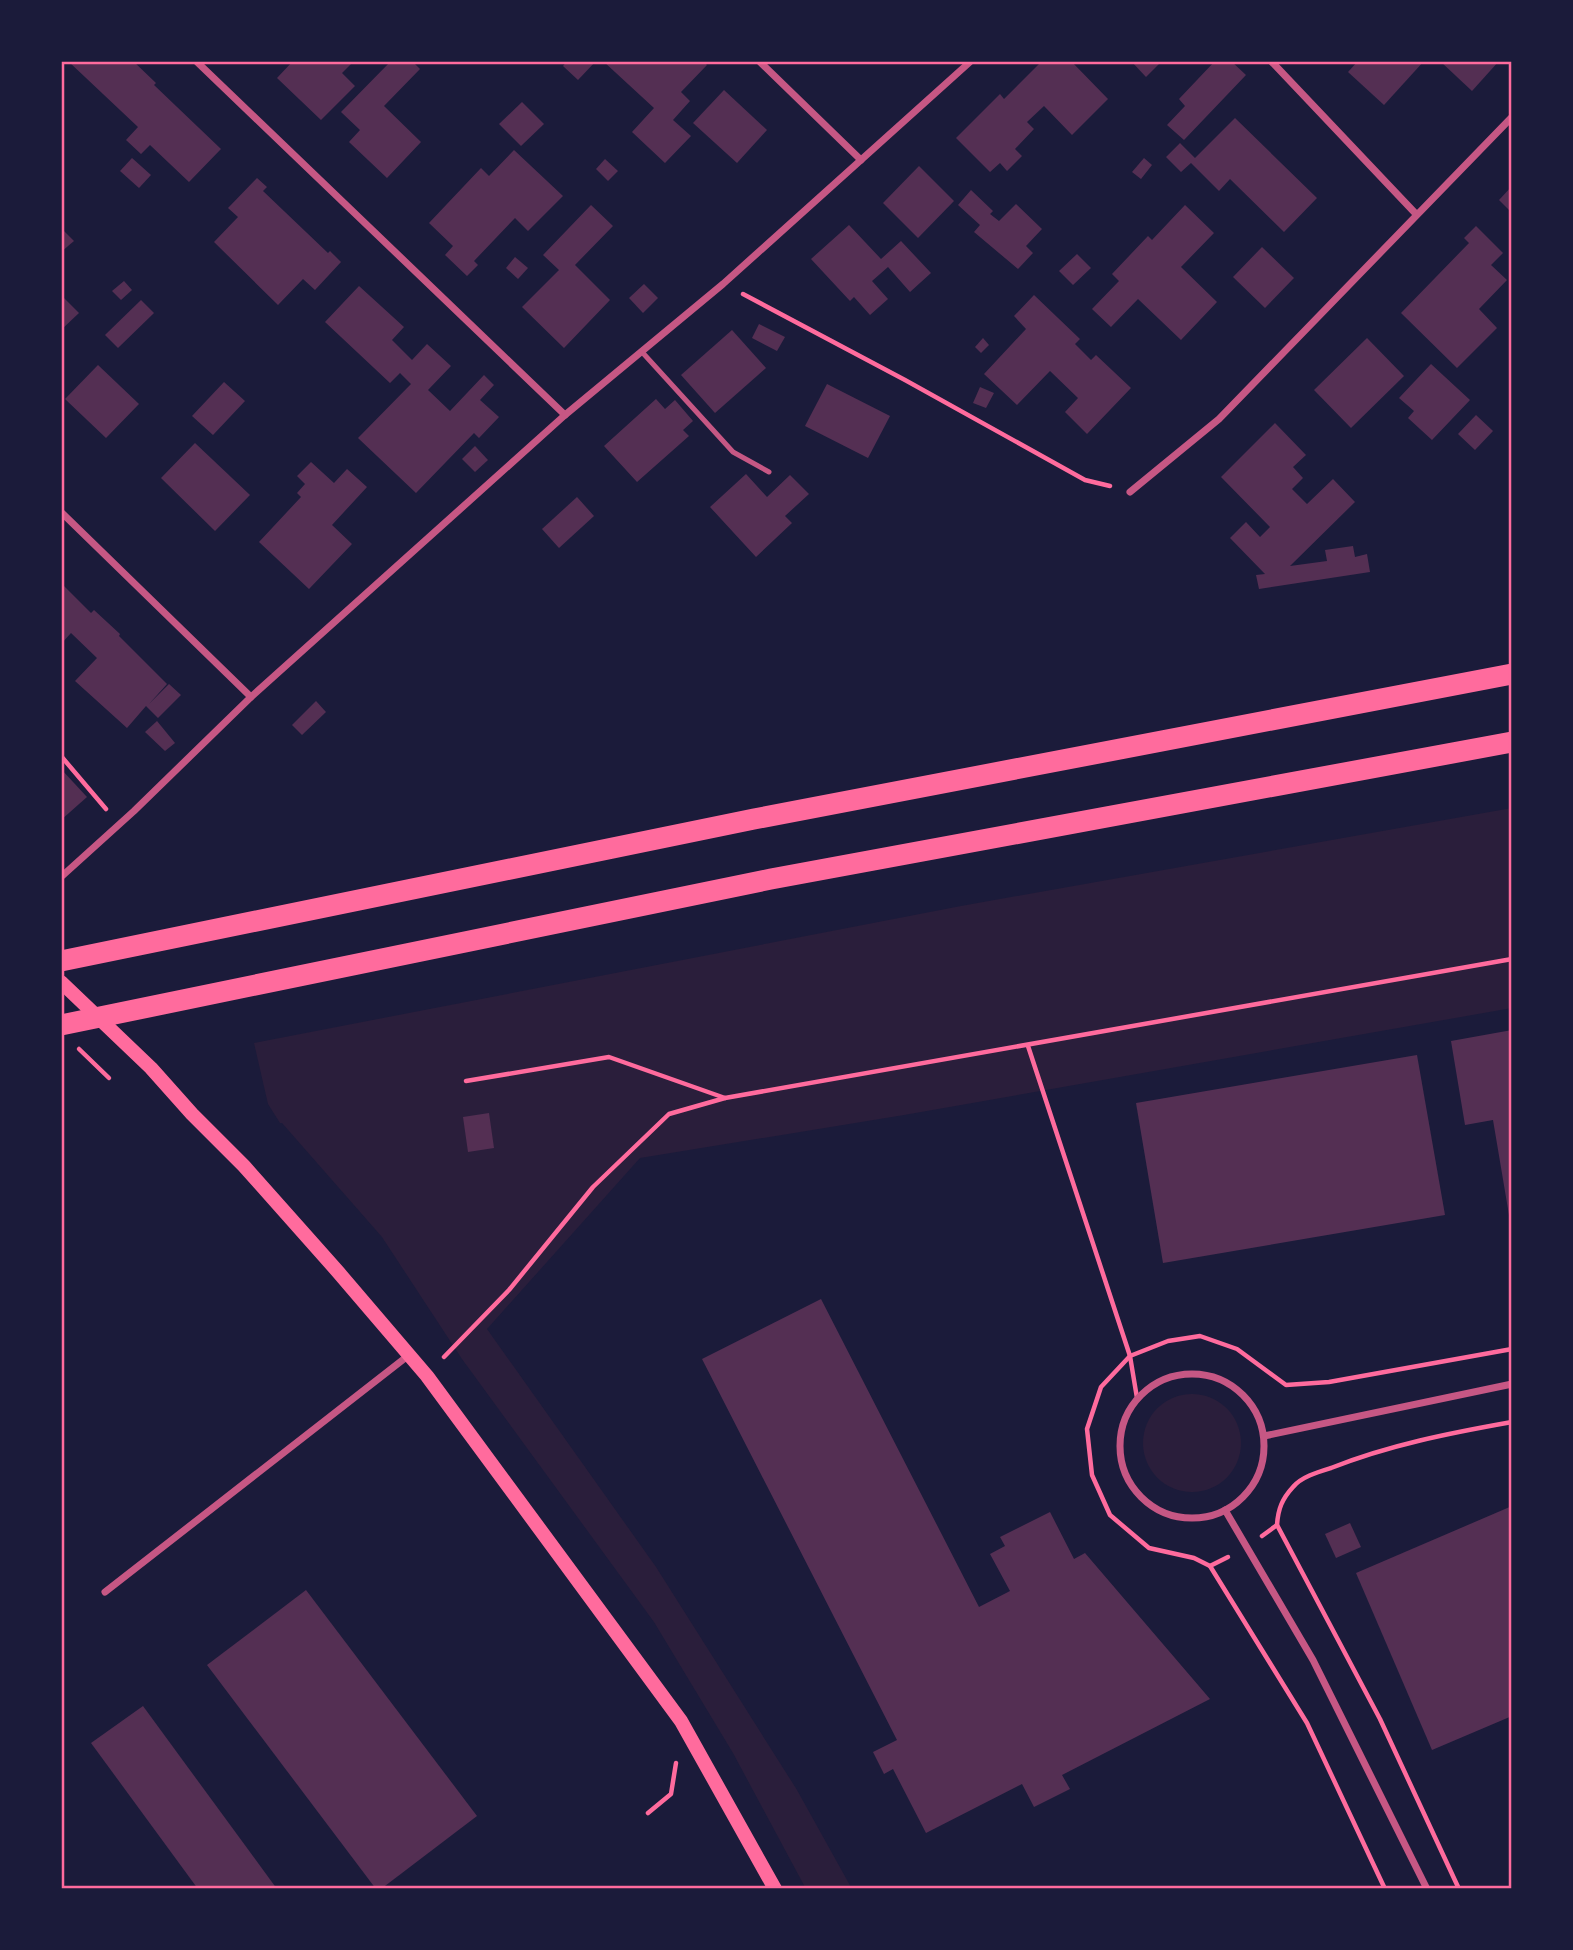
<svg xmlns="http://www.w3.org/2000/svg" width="1573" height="1950" font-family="'Exo 2',sans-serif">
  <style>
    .green { fill: #2a1e3b }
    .building { fill: #542f53 }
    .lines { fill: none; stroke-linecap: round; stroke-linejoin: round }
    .path { stroke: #ff6b9d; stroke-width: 4.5 }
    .service { stroke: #c65784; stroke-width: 5 }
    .minor { stroke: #c65784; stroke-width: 7 }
    .secondary { stroke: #ff6b9d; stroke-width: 14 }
    .motorway { stroke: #ff6b9d; stroke-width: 21 }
    .neatline { fill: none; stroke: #ff6b9d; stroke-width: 2.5 }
  </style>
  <rect width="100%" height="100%" fill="#1b1b3a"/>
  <g class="green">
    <path d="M1512,808v200l-608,107 -264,43 -153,171 169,238 141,223 55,99h-46l-73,-136 -79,-131 -192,-263 -80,-122 -100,-114h-2l-12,-19 -14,-61 707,-137z"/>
    <circle cx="1192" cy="1443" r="49"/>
  </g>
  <g class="building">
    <path d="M68,61h65l23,22 -2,2 67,64 -32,33 -39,-37 -9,9 -15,-14 12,-13z"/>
    <path d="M293,61h61l-12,12 13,13 -34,34 -44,-42z"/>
    <path d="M391,61h21l8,8 -36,37 37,36 -34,36 -38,-36 11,-12 -19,-18z"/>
    <path d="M567,61h29l-18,19 -15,-14z"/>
    <path d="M603,61h100l4,4 -26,27 9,9 -17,19 18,16 -26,27 -33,-31 22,-24z"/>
    <path d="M1042,61h29l37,38 -36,36 -28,-29 -17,16 7,7 -19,20 7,7 -15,15 -7,-8 -10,9 -34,-34 44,-44 4,5z"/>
    <path d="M1131,61h31l-16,16z"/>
    <path d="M1215,61h16l15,14 -62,65 -17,-15 18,-19 -6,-7z"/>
    <path d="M1358,61h66l-40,44 -36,-33z"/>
    <path d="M1440,61h59l-27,30z"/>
    <path d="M724,90l43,40 -30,33 -44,-40z"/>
    <path d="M522,102l22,22 -23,22 -22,-22z"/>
    <path d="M1235,118l82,80 -33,34 -54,-53 -11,12 -28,-28 -10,9 -15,-15 14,-14 15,15z"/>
    <path d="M514,150l49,46 -35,35 -13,-13 -41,43 4,4 -11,11 -22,-21 8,-9 -24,-23 52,-55 8,8z"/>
    <path d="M132,158l19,17 -12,13 -19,-17z"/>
    <path d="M1144,158l8,7 -11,14 -9,-7z"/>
    <path d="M605,159l13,12 -10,10 -12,-12z"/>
    <path d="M919,166l35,35 -36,37 -35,-35z"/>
    <path d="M257,178l10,9 -4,4 65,62 2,-2 11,11 -26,28 -12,-11 -25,26 -64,-63 24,-25 -10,-9z"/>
    <path d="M1512,186v27l-13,-13z"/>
    <path d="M971,190l22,21 -3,3 9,7 17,-17 26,25 -16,17 7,7 -15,16 -44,-37 6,-7 -22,-20z"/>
    <path d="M591,205l22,21 -38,39 35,35 -46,48 -42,-41 37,-37 -16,-15z"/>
    <path d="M1185,205l29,28 -33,34 36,35 -36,38 -43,-41 -27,28 -19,-18 27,-28 -7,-7 36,-38 4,4z"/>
    <path d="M849,225l32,34 20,-18 30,32 -21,19 -22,-25 -16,14 16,18 -18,16 -16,-18 -4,4 -39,-42z"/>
    <path d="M1476,226l27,27 -12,12 16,15 -28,29 18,19 -40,40 -56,-55 68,-70 -5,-5z"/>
    <path d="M61,228l13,13 -13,11z"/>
    <path d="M1262,247l32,31 -29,30 -32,-31z"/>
    <path d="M1077,254l14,14 -18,17 -14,-14z"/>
    <path d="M515,257l13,11 -10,11 -12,-11z"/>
    <path d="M124,281l8,9 -11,10 -9,-9z"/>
    <path d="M644,284l14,14 -15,15 -14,-15z"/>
    <path d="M359,286l45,41 -12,13 20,20 15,-16 24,22 -23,24 22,21 34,-36 10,10 -14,15 19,17 -20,21 -5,-5 -58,60 -58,-55 53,-54 -11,-11 -10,10 -65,-61z"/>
    <path d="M61,295l18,18 -18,17z"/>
    <path d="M1034,295l46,44 -5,5 16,16 5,-5 35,33 -44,46 -22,-22 13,-14 -28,-27 -33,34 -33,-31 42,-45 -12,-13z"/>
    <path d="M141,300l13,13 -36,35 -13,-13z"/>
    <path d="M759,324l26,13 -8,14 -25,-13z"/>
    <path d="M732,330l34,38 -51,45 -34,-38z"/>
    <path d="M983,338l6,7 -8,8 -6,-6z"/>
    <path d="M1367,338l37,38 -53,52 -37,-38z"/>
    <path d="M1431,364l39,36 -38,40 -24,-22 6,-7 -15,-13z"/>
    <path d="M98,365l41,39 -33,34 -41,-39z"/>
    <path d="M224,382l21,19 -32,34 -21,-19z"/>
    <path d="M827,384l63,32 -22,42 -63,-32z"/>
    <path d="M980,387l14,6 -8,15 -13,-5z"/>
    <path d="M656,399l9,10 10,-9 18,21 -10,9 6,6 -52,46 -33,-36z"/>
    <path d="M1476,415l17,16 -18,19 -17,-16z"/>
    <path d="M1275,423l31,32 -13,12 10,11 -11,11 15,15 26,-25 22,23 -65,64 37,-5 -2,-11 28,-4 2,11 12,-3 3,18 -111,17 -3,-14 9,-1 -35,-36 16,-16 14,15 10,-10 -49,-50z"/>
    <path d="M195,443l55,52 -35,36 -54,-53z"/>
    <path d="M475,446l13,14 -13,12 -13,-13z"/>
    <path d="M311,462l23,21 13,-14 20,18 -35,38 20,19 -43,45 -50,-47 42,-45 -4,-4 8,-9 -8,-8z"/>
    <path d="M746,474l21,23 23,-22 19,19 -24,22 7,7 -36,34 -46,-50z"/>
    <path d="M577,497l17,19 -35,32 -17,-19z"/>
    <path d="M61,583l30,30 3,-3 26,24 -1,2 48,48 -18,20 20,-20 12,11 -23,23 -12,-12 -19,22 -52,-47 22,-23 -26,-25 -10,11z"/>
    <path d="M316,701l10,11 -24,23 -10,-10z"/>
    <path d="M157,721l18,22 -10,8 -20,-19z"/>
    <path d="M61,769l26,28 -26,23z"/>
    <path d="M1512,1030v191h-2l-17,-101 -28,5 -14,-84z"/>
    <path d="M1417,1055l28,160 -282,48 -27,-160z"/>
    <path d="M489,1113l5,35 -26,4 -5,-35z"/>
    <path d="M821,1299l158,308 31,-16 -20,-37 15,-8 -5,-9 50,-25 24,47 11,-6 125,146 -148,76 8,14 -36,18 -12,-23 -96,49 -33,-64 -9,5 -11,-22 24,-12 -195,-381z"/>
    <path d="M1512,1506v210l-80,34 -76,-177z"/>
    <path d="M1350,1523l11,24 -25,11 -11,-24z"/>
    <path d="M306,1590l171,226 -96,73h-5l-169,-224z"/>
    <path d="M143,1706l134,183h-79l-107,-146z"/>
  </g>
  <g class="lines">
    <g class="path">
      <path d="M743,294l162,86 180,100 25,6"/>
      <path d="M61,756l45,53"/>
      <path d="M1028,1046l102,310 7,42"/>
      <path d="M79,1049l30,29"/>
      <path d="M466,1081l143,-24 116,41 787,-139"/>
      <path d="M444,1357l65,-67 84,-103 76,-73 56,-16"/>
      <path d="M1262,1536l15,-11"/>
      <path d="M1210,1566l18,-9"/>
      <path d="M648,1813l23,-19 5,-31"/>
      <path d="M1385,1889l-78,-166 -97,-157 -16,-8 -45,-10 -39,-33 -18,-40 -5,-46 14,-42 29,-31 38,-15 32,-5 37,13 49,36 43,-3 183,-33"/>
      <path d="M1459,1889l-79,-170 -103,-194c1,-16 5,-26 16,-38 8,-10 25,-15 38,-19 58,-23 119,-35 181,-46"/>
    </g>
    <path class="service" d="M642,352l91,100 36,20"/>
    <g class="minor">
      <path d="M196,61l369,354"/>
      <path d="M759,61l102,99"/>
      <path d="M1271,61l145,153"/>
      <path d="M1130,492l89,-73 293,-302"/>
      <path d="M61,512l190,185"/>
      <path d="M61,877l73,-66 117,-114 314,-282 158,-131 248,-223"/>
      <circle cx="1192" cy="1446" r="72"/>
      <path d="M1264,1436l248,-52"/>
      <path d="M1225,1510l88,150 114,229"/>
      <path d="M105,1592l304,-237"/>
    </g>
    <path class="secondary" d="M61,982l90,86 41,46 52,52 95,107 88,103 254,345 94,168"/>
    <g class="motorway">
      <path d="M61,961l693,-142 758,-145"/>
      <path d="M61,1025l710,-146 741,-137"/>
    </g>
  </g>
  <rect width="1573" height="1950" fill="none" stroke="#1b1b3a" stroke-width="126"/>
  <rect x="63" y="63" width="1447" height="1824" class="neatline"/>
</svg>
